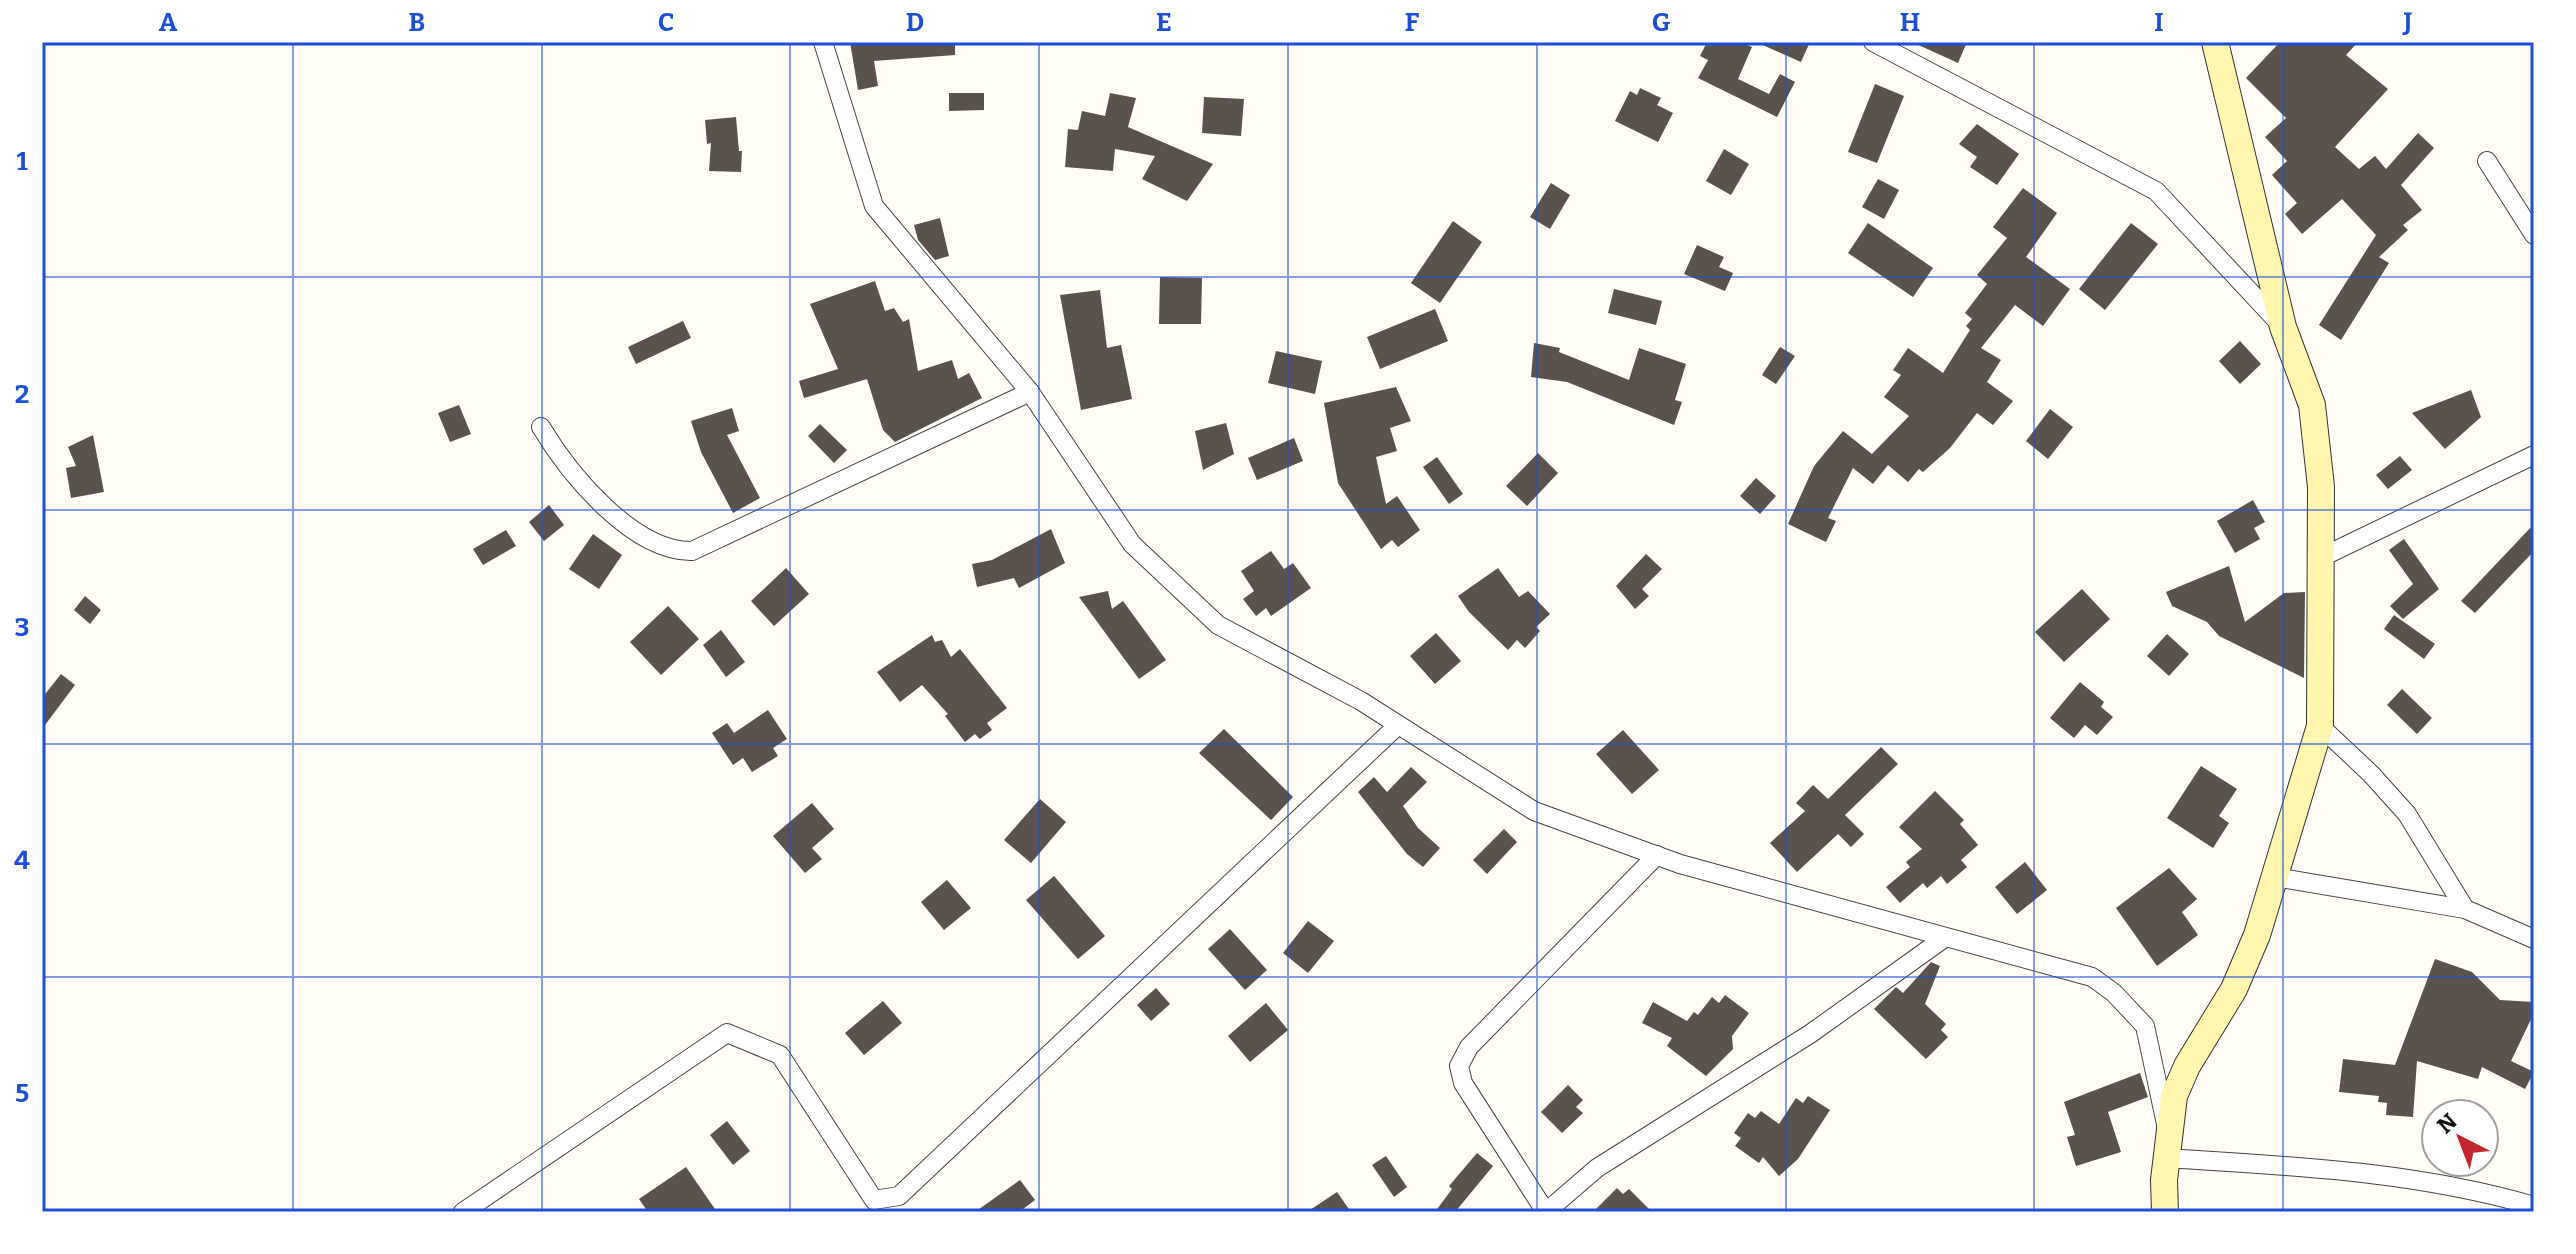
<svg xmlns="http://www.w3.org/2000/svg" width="2576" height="1254" font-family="Bitter,serif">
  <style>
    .building { fill: #5a524d }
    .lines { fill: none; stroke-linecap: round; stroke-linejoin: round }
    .street-casing { stroke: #444; stroke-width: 20 }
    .secondary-casing { stroke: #333; stroke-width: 28 }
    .street { stroke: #fff; stroke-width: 18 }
    .secondary { stroke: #fff6b0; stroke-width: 26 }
    .grid { fill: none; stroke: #1d4ed8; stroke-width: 2; stroke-opacity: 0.55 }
    .neatline { fill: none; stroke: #1d4ed8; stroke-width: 3 }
    .grid-label { font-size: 26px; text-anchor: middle; font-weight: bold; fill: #1d4ed8 }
  </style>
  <rect width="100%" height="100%" fill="#fffdf5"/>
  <g class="building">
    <path d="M850,42h105v13l-81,6 4,25 -20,4z"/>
    <path d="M1707,42h33l12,5 -14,32 31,15 11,-20 15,8 -18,35 -79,-39 10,-18 -8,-4z"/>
    <path d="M1756,42h54l-9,20z"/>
    <path d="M1912,42h55l-9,21z"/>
    <path d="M2280,42h78l-12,13 42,34 -53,58 24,22 16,-13 11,13 32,-36 16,15 -33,37 21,25 -19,15 5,5 -29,27 10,6 -48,77 -22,-15 57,-90 -34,-36 -40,35 -17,-20 12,-11 -25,-28 15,-14 -22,-24 21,-19 -40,-40z"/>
    <path d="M1875,84l29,12 -27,67 -29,-11z"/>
    <path d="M1640,88l21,10 -4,7 16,8 -15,29 -43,-21 15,-30 7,4z"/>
    <path d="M949,93h35v17l-35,1z"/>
    <path d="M1110,93l26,5 -8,29 85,37 -26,37 -45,-22 13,-23 -40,-7 -2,22 -48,-4 3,-38 10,1 4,-19 23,5z"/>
    <path d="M1204,97l40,2 -3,37 -39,-3z"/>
    <path d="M736,117l3,34h3l-1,21 -32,-1 2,-28 -4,1 -2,-24z"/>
    <path d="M1977,124l42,30 -22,31 -27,-18 7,-10 -18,-13z"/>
    <path d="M1724,149l25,15 -18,31 -25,-14z"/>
    <path d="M1878,179l21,11 -15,29 -22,-12z"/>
    <path d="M1551,183l19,12 -20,34 -20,-12z"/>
    <path d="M2023,188l34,25 -31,44 44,32 -27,37 -28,-21 -34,43 20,12 -14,22 26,19 -20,24 -16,-12 -27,35 -27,24 -4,-3 -11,13 -20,-17 -15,19 -20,-16 -25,50 8,3 -10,21 -38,-18 26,-58 29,-35 29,23 37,-38 -25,-19 17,-22 -8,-5 15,-22 35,25 27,-43 -4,-4 6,-7 -7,-6 22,-29 -10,-9 30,-37 -14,-11z"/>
    <path d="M940,218l9,38 -14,4 -17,-20 -4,-15z"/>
    <path d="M1453,221l29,21 -42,61 -29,-20z"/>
    <path d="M1868,223l65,45 -20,29 -65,-44z"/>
    <path d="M2131,223l27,21 -53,66 -26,-21z"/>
    <path d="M1697,245l27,12 -5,10 14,6 -8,18 -41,-17z"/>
    <path d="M1160,277l42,1 -1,46h-42z"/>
    <path d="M875,281l10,30 9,-3 9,14 6,-3 9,52 34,-11 6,19 11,-6 13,25 -87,44 -12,-12 -16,-51 -63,19 -5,-17 39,-12 -28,-65z"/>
    <path d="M1614,289l48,12 -6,24 -48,-12z"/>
    <path d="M1100,290l7,58 14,-3 11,54 -51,11 -21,-115z"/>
    <path d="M1435,309l13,32 -68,28 -13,-32z"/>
    <path d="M683,321l8,17 -55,26 -8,-17z"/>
    <path d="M2240,341l21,23 -21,20 -21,-23z"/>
    <path d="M1534,343l26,5 -1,4 70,28 10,-32 47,16 -11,36 7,2 -8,23 -107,-43 -36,-5z"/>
    <path d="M1780,347l15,9 -19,28 -14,-9z"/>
    <path d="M1276,351l46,10 -7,33 -47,-11z"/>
    <path d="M1396,387l15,34 -21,7 7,23 -21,6 10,47 11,-8 23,34 -22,17 -6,-7 -11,9 -43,-66 -14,-80z"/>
    <path d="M2471,390l10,27 -36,32 -33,-36z"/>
    <path d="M459,405l12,29 -21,8 -12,-29z"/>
    <path d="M732,408l7,23 -12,4 33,63 -27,15 -32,-61 -10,-31z"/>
    <path d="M2050,409l23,18 -25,32 -22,-18z"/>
    <path d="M1226,423l8,31 -31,16 -8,-39z"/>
    <path d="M820,424l27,26 -13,13 -26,-27z"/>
    <path d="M93,435l11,57 -33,6 -5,-30 10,-2 -8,-19z"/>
    <path d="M1294,438l9,23 -46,19 -9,-22z"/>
    <path d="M1538,453l20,20 -31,33 -21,-20z"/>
    <path d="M2400,456l12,14 -24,19 -12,-14z"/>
    <path d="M1437,457l26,37 -14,10 -26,-37z"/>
    <path d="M1756,478l20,18 -16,18 -20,-18z"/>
    <path d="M2253,500l12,22 -11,6 6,11 -25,14 -18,-32z"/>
    <path d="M549,505l15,20 -20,16 -15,-19z"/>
    <path d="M2534,524v27l-59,62 -14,-12z"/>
    <path d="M1051,529l14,34 -46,25 -5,-10 -37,9 -5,-23 20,-4z"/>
    <path d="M506,530l10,16 -33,19 -10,-16z"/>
    <path d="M593,534l29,21 -23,34 -30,-20z"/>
    <path d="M2404,539l35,50 -36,30 -13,-13 23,-22 -24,-34z"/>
    <path d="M1271,551l13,18 9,-6 18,25 -40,28 -5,-8 -10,8 -13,-17 11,-8 -13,-20z"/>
    <path d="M1646,554l16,15 -20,20 7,7 -14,13 -19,-23z"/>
    <path d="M2229,566l16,56 39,-29 21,-1 -1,86 -85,-42 -12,-14 -35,-16 -6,-14z"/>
    <path d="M786,568l23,26 -35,32 -23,-25z"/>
    <path d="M1498,568l21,29 9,-6 22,23 -14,13 4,4 -15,17 -8,-8 -9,10 -39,-38 -11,-16z"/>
    <path d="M2082,589l28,30 -46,43 -29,-30z"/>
    <path d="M1108,591l4,18 11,-8 43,59 -27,19 -60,-82z"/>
    <path d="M85,596l16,14 -11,14 -16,-14z"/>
    <path d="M668,606l31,33 -38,36 -31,-33z"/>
    <path d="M2394,615l41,29 -11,15 -40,-30z"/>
    <path d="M721,630l24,32 -19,15 -23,-32z"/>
    <path d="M1436,633l25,28 -26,23 -25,-28z"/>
    <path d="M2167,634l22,20 -20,22 -22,-20z"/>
    <path d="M932,635l3,7 7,-2 9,17 9,-8 47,59 -20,15 5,7 -12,9 -5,-5 -10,8 -20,-26 3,-2 -26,-29 -22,17 -23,-30z"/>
    <path d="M61,674l14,11 -33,44v-31z"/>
    <path d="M2080,682l24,20 -3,5 12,10 -16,18 -12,-10 -11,13 -24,-20z"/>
    <path d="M2402,689l30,29 -15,16 -30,-29z"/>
    <path d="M768,710l19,29 -14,9 5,8 -26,16 -9,-14 -10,7 -21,-32 15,-10 7,10z"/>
    <path d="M1224,729l69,68 -22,23 -72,-67z"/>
    <path d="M1623,730l36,40 -27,24 -36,-40z"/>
    <path d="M1881,747l17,17 -53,51 19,19 -13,13 -13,-13 -41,38 -27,-29 35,-32 -9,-8 17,-18 15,14z"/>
    <path d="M2201,766l36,23 -18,27 10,7 -16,25 -46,-30z"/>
    <path d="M1411,767l16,15 -24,24 15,22 22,20 -17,19 -16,-13 -49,-62 16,-15 13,15z"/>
    <path d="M1935,791l29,29 -4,4 18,21 -17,15 6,7 -20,17 -6,-8 -14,12 -4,-5 -23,20 -14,-16 24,-20 -4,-5 16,-13 -23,-22z"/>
    <path d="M1040,799l26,23 -35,41 -27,-23z"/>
    <path d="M812,803l22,26 -22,19 10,11 -17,14 -32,-37z"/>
    <path d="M1504,829l13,13 -30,32 -14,-14z"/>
    <path d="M2025,862l22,28 -30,24 -22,-27z"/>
    <path d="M2169,868l28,31 -15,13 16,23 -41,31 -41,-58z"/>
    <path d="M1054,876l51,60 -27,23 -52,-59z"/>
    <path d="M947,880l24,28 -27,22 -23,-28z"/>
    <path d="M1308,921l26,20 -26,32 -25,-20z"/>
    <path d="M1230,929l37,41 -22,20 -37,-41z"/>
    <path d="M2435,959l37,13 28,28 34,2v11l-23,48 23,11 -9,17 -43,-22 -4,12 -61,-18 -4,56 -27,-2 1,-12 -9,-1 1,-6 -40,-4 4,-33 52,6z"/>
    <path d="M1931,962l9,4 -15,38 21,20 -5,6 7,7 -22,22 -52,-50 22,-22 7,6z"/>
    <path d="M1156,988l14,16 -19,17 -14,-16z"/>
    <path d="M1725,995l24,18 -17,23 1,13 -27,27 -39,-30 5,-8 -30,-15 11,-21 34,19 7,-9 4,3 14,-18 7,6z"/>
    <path d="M883,1001l19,22 -38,32 -19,-22z"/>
    <path d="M1266,1003l22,27 -38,32 -22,-26z"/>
    <path d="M2140,1073l8,24 -40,15 13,40 -45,14 -9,-29 8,-2 -11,-33z"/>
    <path d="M1568,1085l15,15 -7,7 7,6 -21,20 -21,-21z"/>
    <path d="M1808,1096l22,14 -32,49 -19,17 -16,-19 -4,6 -24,-17 6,-8 -7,-5 14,-20 7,5 6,-7 18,13 17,-26 7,5z"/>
    <path d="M727,1121l23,30 -17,14 -23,-30z"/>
    <path d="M1477,1153l16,13 -38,46h-20l17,-23 -3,-3z"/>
    <path d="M1386,1156l21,31 -13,10 -22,-32z"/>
    <path d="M686,1167l31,45h-69l-9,-13z"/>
    <path d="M1020,1180l15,20 -16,12h-44z"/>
    <path d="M1617,1188l6,6 6,-5 23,23h-59z"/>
    <path d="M1337,1192l14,20h-44z"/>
  </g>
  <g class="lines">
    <g class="street-casing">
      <g id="street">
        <path d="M823,42l51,164 156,186 102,152 86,81 143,76 173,110 146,53 412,113 22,16 31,33 21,98"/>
        <path d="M1873,42l283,149 126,135"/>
        <path d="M2487,161l47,74"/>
        <path d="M541,427c28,47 92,125 151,124l338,-159"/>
        <path d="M2320,558l214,-103"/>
        <path d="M2320,726l51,48 36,40 58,95"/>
        <path d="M2275,877l190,32 69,30"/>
        <path d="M2167,1158c123,8 247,13 367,48"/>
        <path d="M1545,1211l-82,-128 -4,-17 10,-19 188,-192"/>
        <path d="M463,1212l264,-179 53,22 94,145 25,-4 498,-470"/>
        <path d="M1546,1212l51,-44 213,-134 133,-95"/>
      </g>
    </g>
    <g class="secondary-casing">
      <path id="secondary" d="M2165,1212l-1,-32 10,-84 13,-30 47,-77 23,-54 63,-209 1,-239 -9,-82 -29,-78 -68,-285"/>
    </g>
    <use href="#street" class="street"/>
    <use href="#secondary" class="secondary"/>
  </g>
  <path class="grid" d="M293,42v1170M542,42v1170M790,42v1170M1039,42v1170M1288,42v1170M1537,42v1170M1786,42v1170M2034,42v1170M2283,42v1170M42,277h2492M42,510h2492M42,744h2492M42,977h2492"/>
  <rect width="2576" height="1254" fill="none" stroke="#ffffff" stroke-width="88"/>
  <g transform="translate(2460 1138) rotate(318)"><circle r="38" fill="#ffffff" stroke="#a0a0a0" stroke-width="2"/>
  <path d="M0-6L14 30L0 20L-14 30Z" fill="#c4262e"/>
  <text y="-12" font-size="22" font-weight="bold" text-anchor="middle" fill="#111111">N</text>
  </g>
  <rect x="44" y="44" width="2488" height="1166" class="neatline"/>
  <g class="grid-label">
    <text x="168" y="31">A</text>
    <text x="417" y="31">B</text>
    <text x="666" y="31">C</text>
    <text x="915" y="31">D</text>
    <text x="1164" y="31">E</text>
    <text x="1412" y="31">F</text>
    <text x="1661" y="31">G</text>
    <text x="1910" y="31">H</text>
    <text x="2159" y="31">I</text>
    <text x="2408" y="31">J</text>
    <text x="22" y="170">1</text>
    <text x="22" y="403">2</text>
    <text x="22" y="636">3</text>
    <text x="22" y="869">4</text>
    <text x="22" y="1102">5</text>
  </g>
</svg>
